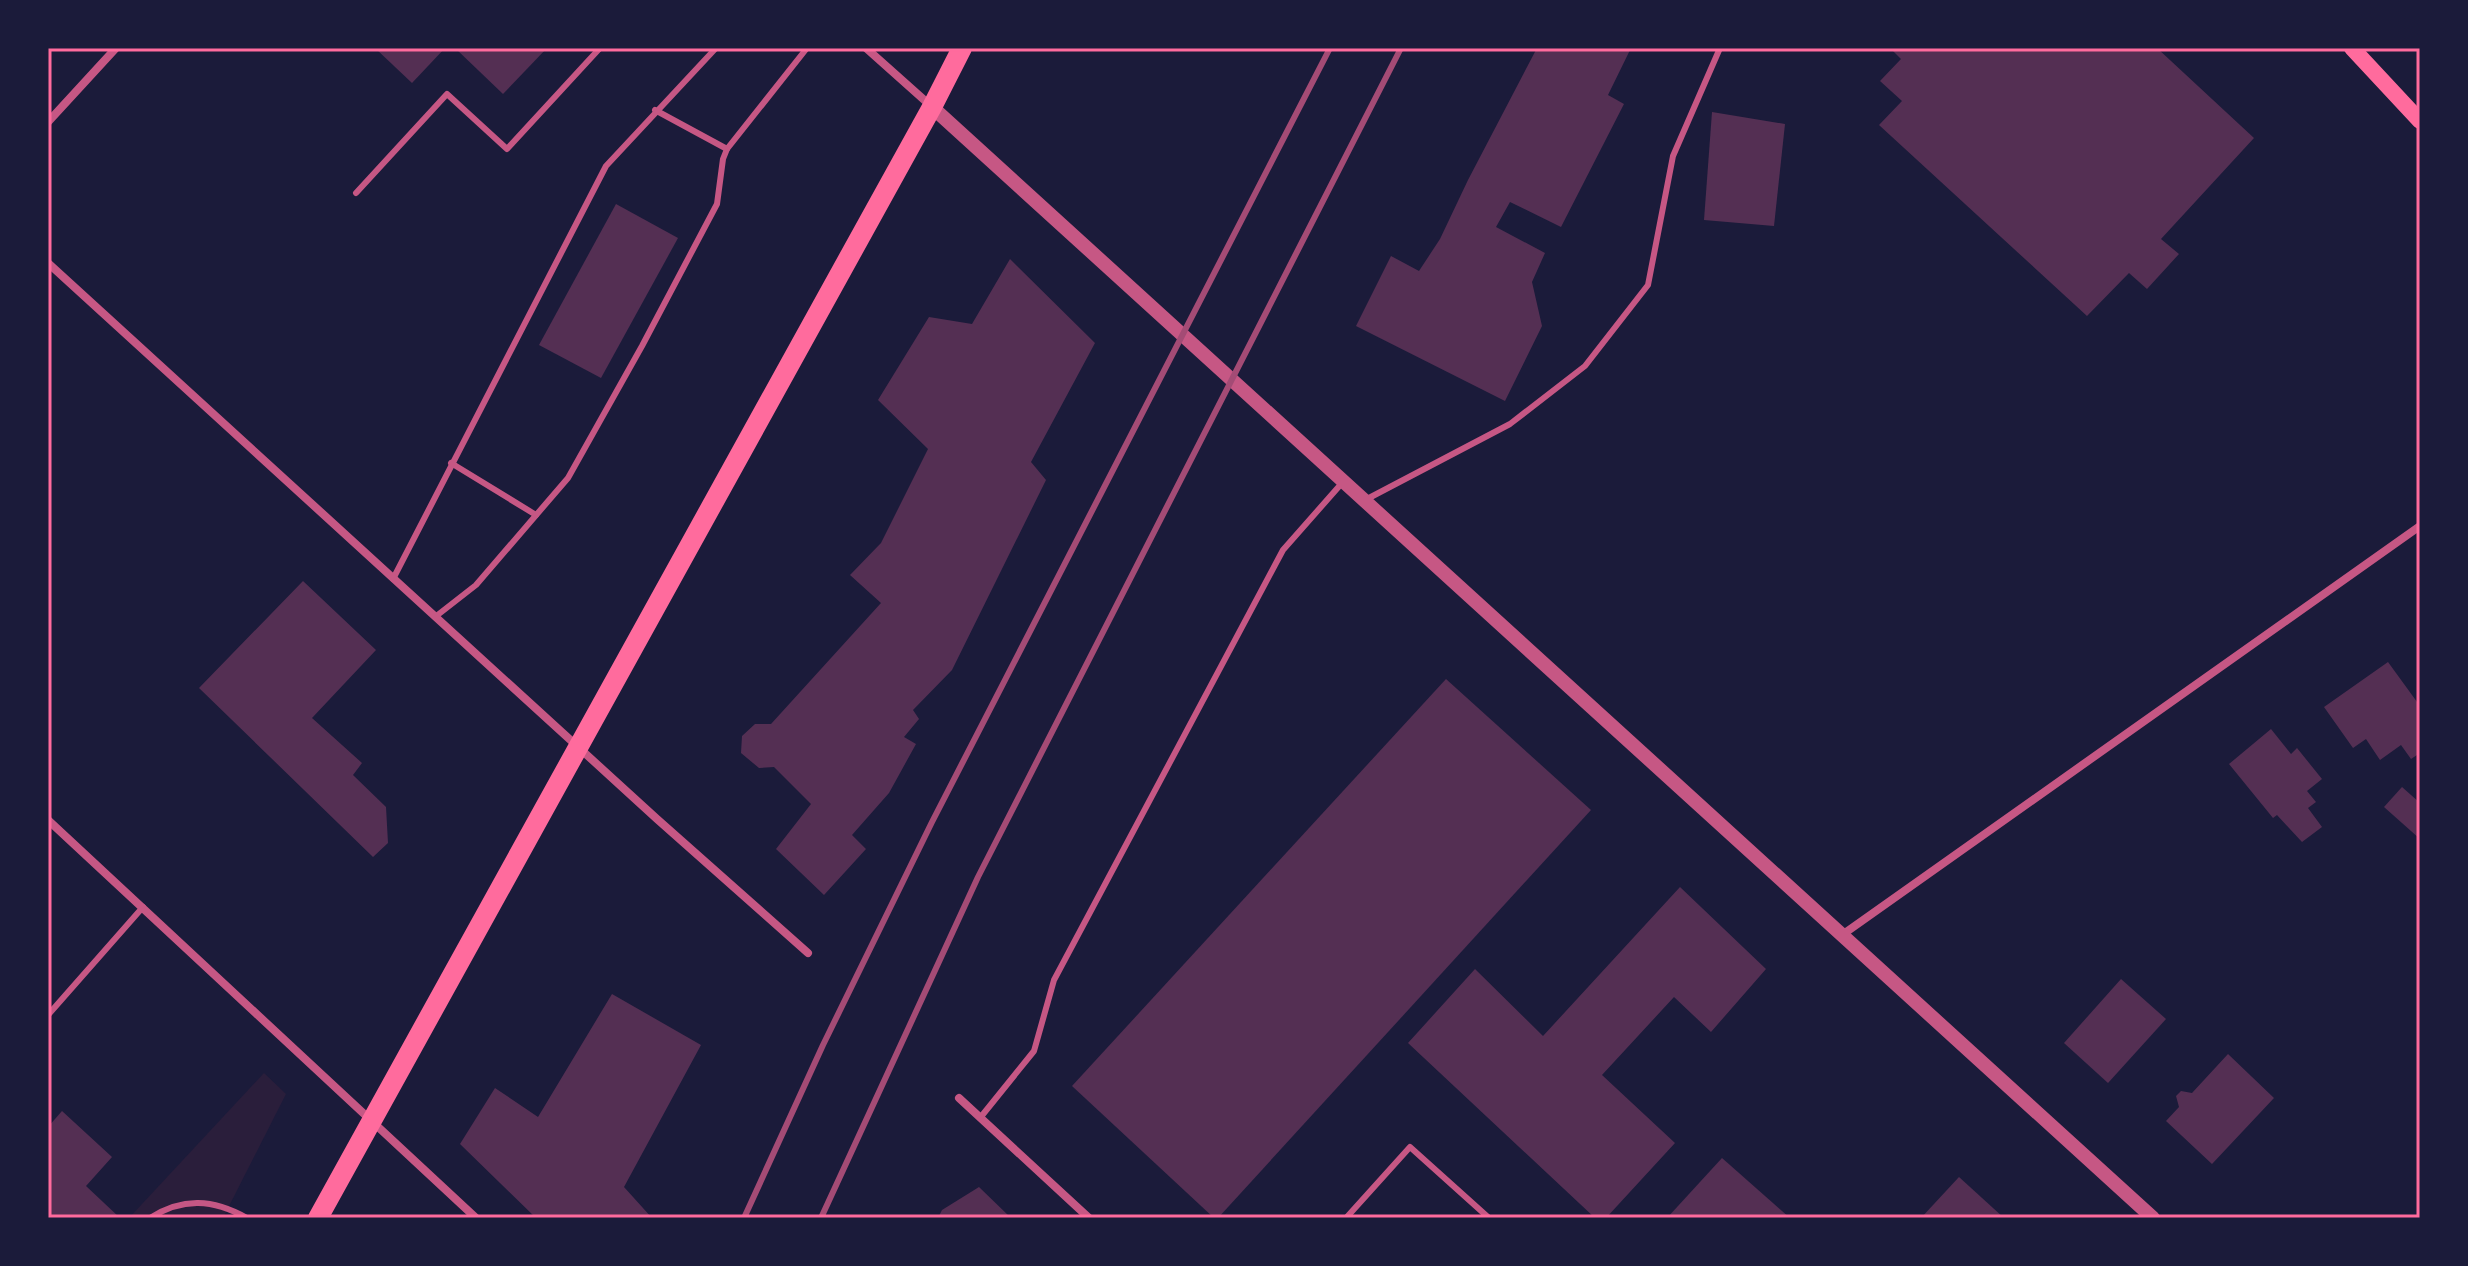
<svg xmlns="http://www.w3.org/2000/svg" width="2468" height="1266" font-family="'Sofia Sans Condensed',sans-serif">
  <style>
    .green { fill: #2a1e3b }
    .building { fill: #542f53 }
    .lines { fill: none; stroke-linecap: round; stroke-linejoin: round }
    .service { stroke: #c65784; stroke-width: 6 }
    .minor { stroke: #c65784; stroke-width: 8 }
    .tertiary { stroke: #c65784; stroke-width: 14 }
    .secondary { stroke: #ff6b9d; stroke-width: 16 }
    .primary { stroke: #ff6b9d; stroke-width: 20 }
    .rail { stroke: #a44b75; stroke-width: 6 }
    .neatline { fill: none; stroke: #ff6b9d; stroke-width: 3 }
  </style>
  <rect width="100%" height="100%" fill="#1b1b3a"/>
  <path class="green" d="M264,1073l22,21 -63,124h-94z"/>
  <g class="building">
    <path d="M375,48h70l-33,35z"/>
    <path d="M455,48h92l-44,46z"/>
    <path d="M1537,48h94l-23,47 16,9 -63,123 -51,-25 -14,25 49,26 -13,29 10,44 -37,75 -149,-75 35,-70 28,15 21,-32 28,-59z"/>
    <path d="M1890,48h267l97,90 -93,101 18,15 -32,35 -18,-16 -42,43 -208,-191 23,-24 -22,-20 21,-22z"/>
    <path d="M1712,112l73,12 -11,102 -70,-6z"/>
    <path d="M616,204l62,34 -77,140 -62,-33z"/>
    <path d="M1010,259l85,84 -64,119 15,18 -94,190 -39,40 6,9 -15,18 12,7 -27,49 -37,42 14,14 -42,46 -48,-46 35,-45 -37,-37 -15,1 -18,-15 1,-17 13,-12h16l110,-121 -31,-28 31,-32 47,-94 -50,-49 51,-83 43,7z"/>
    <path d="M303,581l73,69 -64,68 50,45 -9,12 33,32 2,36 -15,14 -174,-169z"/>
    <path d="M2388,662l32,44v47l-9,6 -10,-14 -21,15 -14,-21 -13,9 -29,-41z"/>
    <path d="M1446,679l145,131 -373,408h-4l-142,-132z"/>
    <path d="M2271,729l20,25 6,-6 25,31 -15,12 9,11 -8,6 14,19 -20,15 -25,-27 -4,3 -44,-54z"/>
    <path d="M2402,787l18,16v36l-36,-32z"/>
    <path d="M1680,887l86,82 -55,63 -37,-35 -72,78 73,68 -69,75h-11l-187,-175 67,-74 68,67z"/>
    <path d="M2121,979l45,40 -58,64 -44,-40z"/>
    <path d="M612,994l89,51 -77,142 28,31h-116l-76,-74 35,-56 43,29z"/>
    <path d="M2228,1054l46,44 -62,66 -46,-43 13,-14 -3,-11 5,-5 11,2z"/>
    <path d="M62,1111l50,46 -26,29 34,32h-72v-91z"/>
    <path d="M1722,1158l68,60h-123z"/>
    <path d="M1959,1177l45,41h-83z"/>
    <path d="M979,1187l32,31h-73l4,-8z"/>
  </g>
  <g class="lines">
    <g class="service">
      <path d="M655,110l72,39"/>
      <path d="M356,193l91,-99 60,55 93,-101"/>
      <path d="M451,463l85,52"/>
      <path d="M1367,499l143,-75 75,-58 63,-81 25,-129 47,-108"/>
      <path d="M393,579l213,-413 110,-118"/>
      <path d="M435,617l41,-32 92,-107 74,-132 75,-142 6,-45 4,-10 80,-101"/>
      <path d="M48,1015l95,-108"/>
      <path d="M980,1118l54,-67 20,-71 229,-430 59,-67"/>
      <path d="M150,1218c33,-21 63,-19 97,0"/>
      <path d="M1346,1218l64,-71 79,71"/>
    </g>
    <g class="minor">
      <path d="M866,48l65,58"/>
      <path d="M48,122l68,-74"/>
      <path d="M48,263l609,556 151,134"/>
      <path d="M48,820l428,398"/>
      <path d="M1842,935l578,-409"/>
      <path d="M959,1098l130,120"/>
    </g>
    <path class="tertiary" d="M932,107l1221,1111"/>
    <path class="secondary" d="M2352,48l68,73"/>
    <path class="primary" d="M318,1218l614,-1111 30,-59"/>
    <g class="rail">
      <path d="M744,1218l79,-173 109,-223 398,-774"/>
      <path d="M821,1218l157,-341 423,-829"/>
    </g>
  </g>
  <rect width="2468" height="1266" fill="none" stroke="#1b1b3a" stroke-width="100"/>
  <rect x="50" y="50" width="2368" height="1166" class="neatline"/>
</svg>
